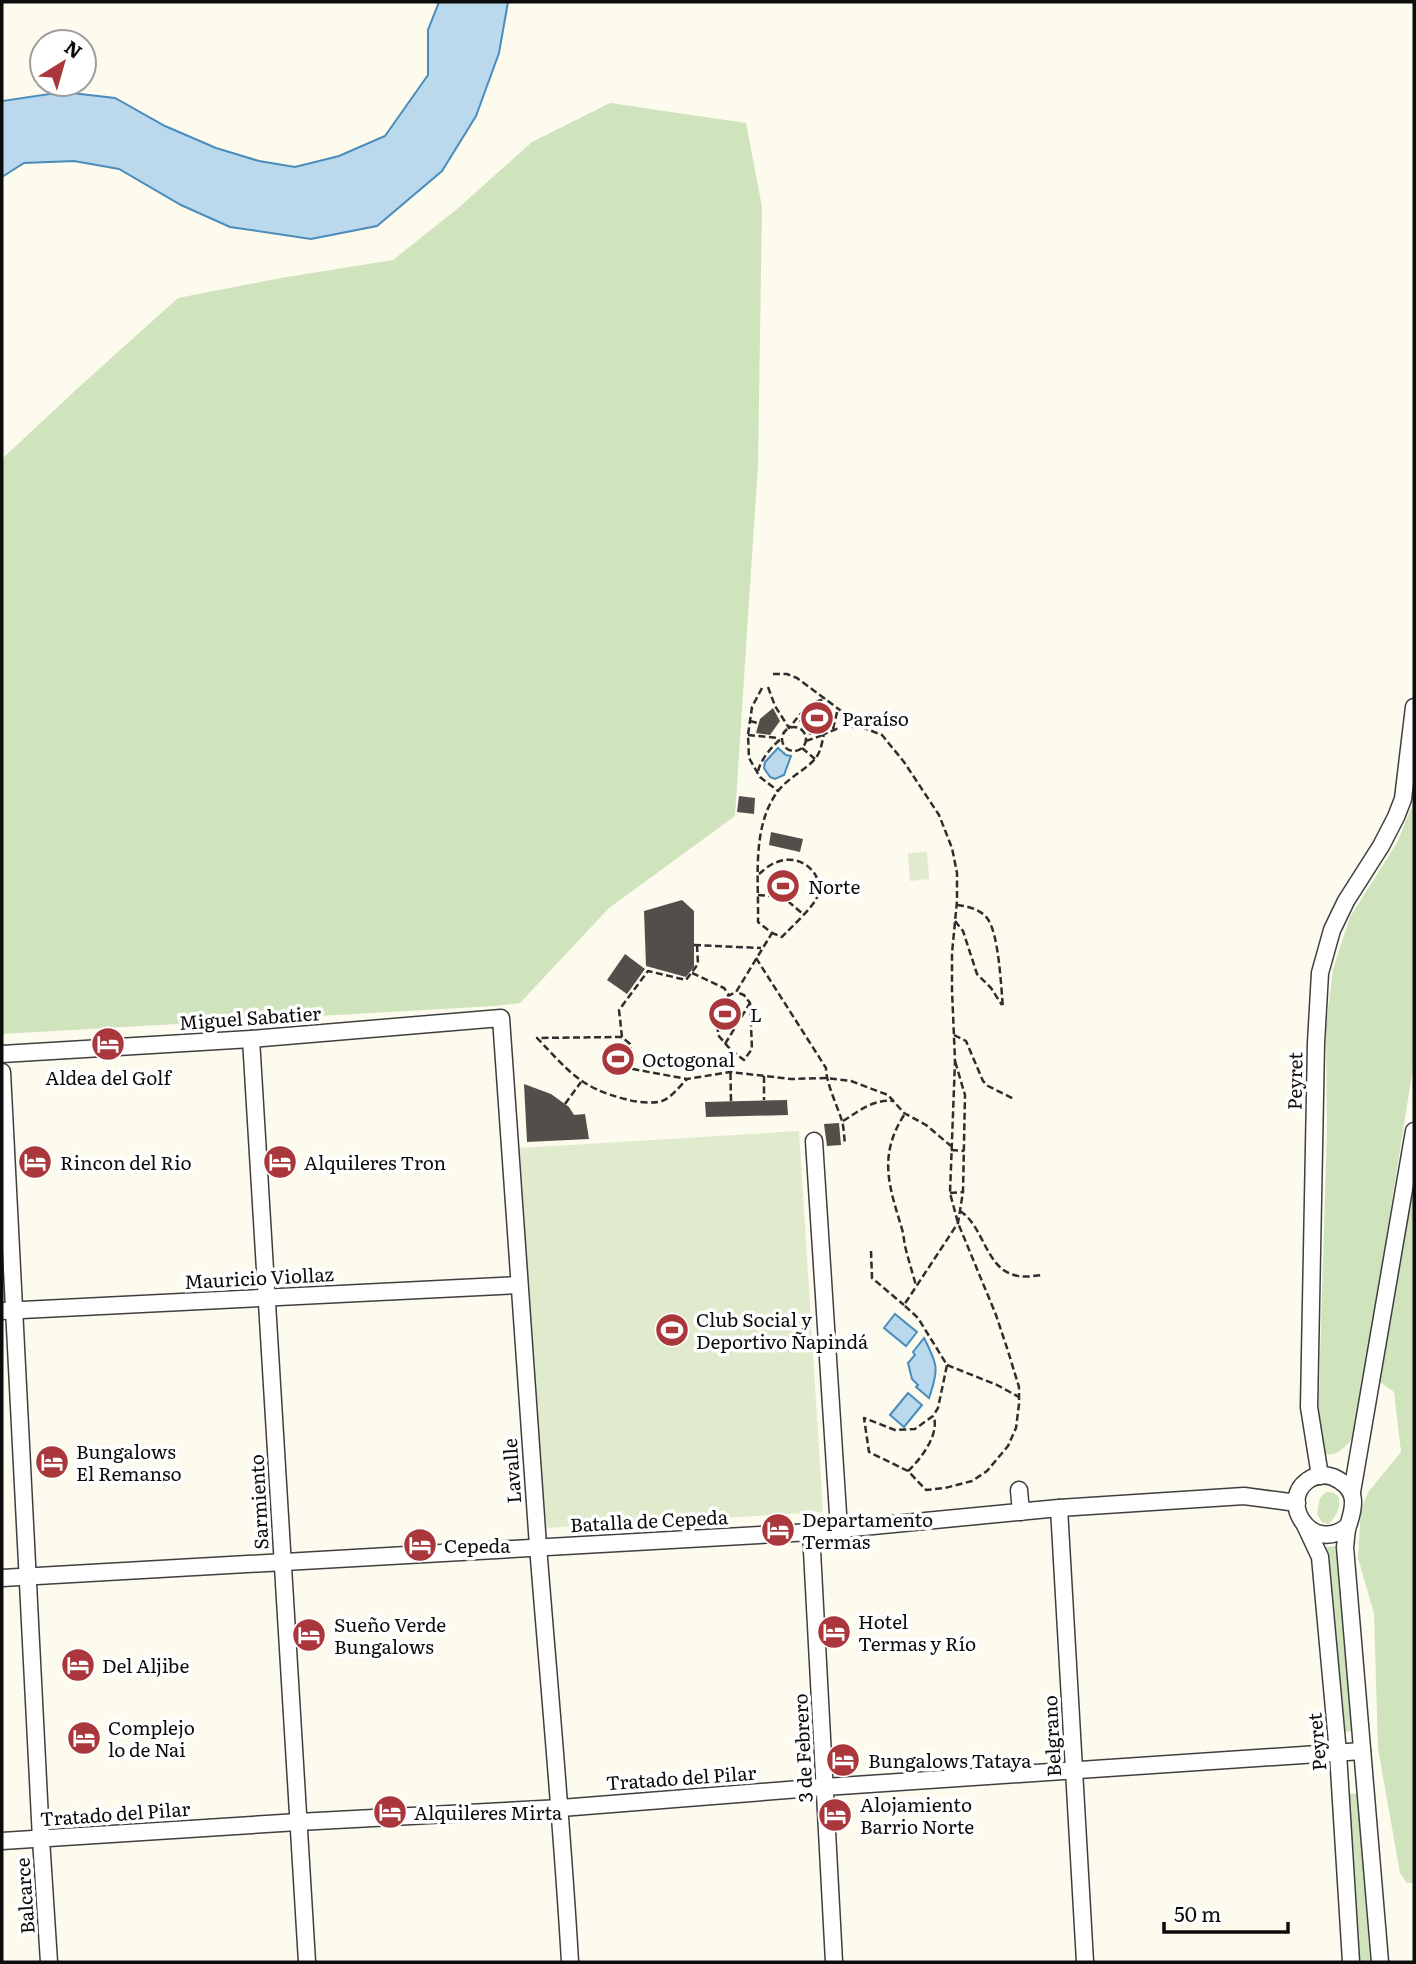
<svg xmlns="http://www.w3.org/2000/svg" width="1416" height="1964" font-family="Literata,serif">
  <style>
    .green { fill: #cfe3bc }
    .pitch { fill: #e0ebcd }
    .water { fill: #bad9ed; stroke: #4a8cbb; stroke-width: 2 }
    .building { fill: #544e4a }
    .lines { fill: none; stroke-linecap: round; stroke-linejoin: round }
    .minor-casing { stroke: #3f3f3f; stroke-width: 19 }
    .path { stroke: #2e2e2e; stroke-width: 2.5; stroke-dasharray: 7 3.5; stroke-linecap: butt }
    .minor { stroke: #fff; stroke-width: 16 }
    .labels { text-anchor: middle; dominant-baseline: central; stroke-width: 7; stroke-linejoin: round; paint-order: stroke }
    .poi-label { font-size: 19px; fill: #0c0c0c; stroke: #fff; text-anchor: start }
    .street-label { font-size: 19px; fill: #0c0c0c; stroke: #fff }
  </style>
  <rect width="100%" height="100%" fill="#fdfaee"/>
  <g class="green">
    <path d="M610,103l136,20 16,84 -4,257 -23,352 -126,92 -89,95 -26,3 -492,28v-575l77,-72 99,-89 103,-20 112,-18 64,-51 75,-67z"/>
    <path d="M1414,806v255l-59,375c-11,11 -19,24 -34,16l-3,-26 9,-297 -1,-104 7,-56 17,-52 48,-76 12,-31z"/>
    <path d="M1414,1186v697h-7l-7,-10 -22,-125 -4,-135 -16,-55 3,-49 8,-18 32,-39 -7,-60 -15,-11 23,-136z"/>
    <path d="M1326,1492c22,-1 13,24 2,32l-6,-2 -5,-8 3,-16z"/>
    <path d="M1336,1546l17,185 -9,1 -18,-185z"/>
    <path d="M1358,1793l12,169h-10l-11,-168z"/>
  </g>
  <g class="pitch">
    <path d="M927,852l2,27 -19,2 -2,-28z"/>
    <path d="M799,1131l24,381 -279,16 -24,-380z"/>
  </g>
  <g class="water">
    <path d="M439,2h69l-9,51 -23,63 -34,55 -65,55 -66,13 -81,-12 -49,-22 -62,-36 -45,-8 -50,2 -22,14v-76l61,-9 52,6 50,28 51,22 43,13 36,6 44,-11 46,-20 43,-61v-45z"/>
    <path d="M818,706l10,3 2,11 -3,5 -17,9 -2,-5 -8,-8 14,-14z"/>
    <path d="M778,748l8,7 5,1 -7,19 -9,4 -5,-2 -6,-9 1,-6z"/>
    <path d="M895,1314l22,18 -11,14 -22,-18z"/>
    <path d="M924,1338c14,27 15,31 5,60l-13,-11 2,-2 -6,-6 -4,-16 7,-8 -2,-3z"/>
    <path d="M908,1393l14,12 -18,22 -14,-12z"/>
  </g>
  <g class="building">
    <path d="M773,708l7,13 -10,14 -14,-2 4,-14z"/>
    <path d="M739,796l16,2 -1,16 -17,-2z"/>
    <path d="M771,832l32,7 -3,13 -31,-7z"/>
    <path d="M682,900l12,11v56l-8,10 -40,-11 -2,-55z"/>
    <path d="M625,954l20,15 -18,25 -20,-14z"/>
    <path d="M524,1084l27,10 18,13 5,8 11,-1 4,25 -62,3z"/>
    <path d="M787,1100l1,15 -82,2 -1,-15z"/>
    <path d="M839,1123l2,22 -14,1 -3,-22z"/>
  </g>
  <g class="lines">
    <g class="minor-casing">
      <g id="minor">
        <path d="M251,1039l56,923"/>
        <path d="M2,1054l249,-15 250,-21c11,176 23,352 37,528 11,139 24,277 32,416"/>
        <path d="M2,1072l39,767 8,123"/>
        <path d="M814,1141l25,388"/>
        <path d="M2,1311l516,-26"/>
        <path d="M1320,1476l-11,-69 7,-364 4,-70 12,-43 14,-29 35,-55 15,-29 7,-18 11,-92"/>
        <path d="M1019,1490l2,22"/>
        <path d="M1352,1492l62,-361"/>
        <path d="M1059,1508l26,454"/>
        <path d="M1305,1525l15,32 18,196 13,209"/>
        <path d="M1347,1527c-36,27 -68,-25 -40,-46 8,-6 17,-7 26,-4 24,11 23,26 15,49 -2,6 -2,14 -3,21l35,415"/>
        <path d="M811,1532l23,430"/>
        <path d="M2,1578l809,-46 248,-24 185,-12 53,7"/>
        <path d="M2,1841l296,-19 263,-14 264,-21 537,-36"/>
      </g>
    </g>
    <g class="path">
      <path d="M773,674h14l10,4 67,50"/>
      <path d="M768,687l7,19 14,22c12,-14 18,-26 37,-29"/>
      <path d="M762,688l-10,19 -4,28 1,23 11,19 18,14"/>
      <path d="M750,721l8,2"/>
      <circle cx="794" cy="739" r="12"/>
      <path d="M833,729l5,-21"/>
      <path d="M748,735l31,3"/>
      <path d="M806,741l17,-6"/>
      <path d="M802,748l13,11"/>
      <path d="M758,771c3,-12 14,-25 24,-33"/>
      <path d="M759,874c5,-4 11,-10 18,-12 21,-9 47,9 41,33 -4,12 -27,32 -36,42l-10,-4"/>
      <path d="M758,895l25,2 20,17"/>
      <path d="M957,905c10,1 23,4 30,13 12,15 14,69 16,90"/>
      <path d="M955,921l8,10 14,43 14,14 11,17"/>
      <path d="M694,945l67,3"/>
      <path d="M697,945l1,19 -12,16 -38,-9 -29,39 3,27 8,7 3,25 54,10 43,-7 61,7 35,-1 25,3 37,14 16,18 22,12 25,21"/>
      <path d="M756,958l70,110c0,15 11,37 16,53 2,7 2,16 3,23"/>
      <path d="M692,973l32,15 5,7"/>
      <path d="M954,1035l12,6 17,40 5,5 26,13"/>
      <path d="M622,1037l-85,1c31,32 43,50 88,61 9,3 28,5 37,2 9,-3 18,-15 25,-22"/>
      <path d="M725,1044l25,-41"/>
      <path d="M731,1050l13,10 8,-11 -2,-46 -6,-8 -8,-3"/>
      <path d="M764,1076v24"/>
      <path d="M731,1101l-1,-52 -12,-14 -1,-34 19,-9 36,-59 -14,-11c1,-42 -7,-95 20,-131 10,-13 26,-20 37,-32 6,-7 7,-17 9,-25l20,-8 20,2 18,7 22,27 35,53 13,33 5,25v28l-5,52v37l3,71 -5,132 8,30 38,92 12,36 11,36v17l-3,24 -8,18 -21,25 -15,10 -27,7 -19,2 -18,-19 -39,-19 -5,-34 31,12 20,-1 18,-13 5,-8 9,-43 -29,-47 -14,-13 54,-82 5,-31 2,-97 -10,-34"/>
      <path d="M565,1104l16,-22"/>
      <path d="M904,1115c-26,41 -15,71 -2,114 2,7 2,14 4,21 3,12 7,24 10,36"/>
      <path d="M843,1121c16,-10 30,-22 50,-20"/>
      <path d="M951,1150l13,1"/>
      <path d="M950,1193l13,-1"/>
      <path d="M960,1211c24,15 25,56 54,64 9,3 19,1 28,0"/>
      <path d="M871,1251l1,27 32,27"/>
      <path d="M947,1365l50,20 22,12"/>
      <path d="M908,1471c13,-12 31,-36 26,-54"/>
    </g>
    <use href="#minor" class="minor"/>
  </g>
  <defs>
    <g id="stadium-disc" transform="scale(1.75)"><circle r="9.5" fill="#aa373b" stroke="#fff"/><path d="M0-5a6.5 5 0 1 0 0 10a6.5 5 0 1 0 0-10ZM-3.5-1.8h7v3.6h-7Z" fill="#fff"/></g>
    <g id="hotel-disc" transform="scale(1.75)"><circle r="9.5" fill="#aa373b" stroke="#fff"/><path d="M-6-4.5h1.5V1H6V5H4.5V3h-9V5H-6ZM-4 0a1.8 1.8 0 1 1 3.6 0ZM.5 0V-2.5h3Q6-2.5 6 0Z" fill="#fff"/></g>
  </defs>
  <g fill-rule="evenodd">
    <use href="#stadium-disc" x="817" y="718"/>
    <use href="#stadium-disc" x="783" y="886"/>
    <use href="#stadium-disc" x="725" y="1014"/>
    <use href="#hotel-disc" x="108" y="1044"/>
    <use href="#stadium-disc" x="618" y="1059"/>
    <use href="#hotel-disc" x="35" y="1162"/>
    <use href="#hotel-disc" x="280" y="1162"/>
    <use href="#stadium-disc" x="672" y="1330"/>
    <use href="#hotel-disc" x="52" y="1462"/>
    <use href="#hotel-disc" x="778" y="1530"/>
    <use href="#hotel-disc" x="420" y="1545"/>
    <use href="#hotel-disc" x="834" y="1632"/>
    <use href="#hotel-disc" x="309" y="1635"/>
    <use href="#hotel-disc" x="78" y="1665"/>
    <use href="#hotel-disc" x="84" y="1738"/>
    <use href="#hotel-disc" x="843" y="1760"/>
    <use href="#hotel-disc" x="390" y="1812"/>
    <use href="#hotel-disc" x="835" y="1815"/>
  </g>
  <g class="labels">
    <g class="poi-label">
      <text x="842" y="718">Paraíso</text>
      <text x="808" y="886">Norte</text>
      <text x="750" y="1014">L</text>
      <text x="642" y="1059">Octogonal</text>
      <text x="108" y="1077" text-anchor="middle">Aldea del Golf</text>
      <text x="60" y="1162">Rincon del Rio</text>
      <text x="304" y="1162">Alquileres Tron</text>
      <text x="696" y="1319">Club Social y<tspan x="696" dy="22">Deportivo Ñapindá</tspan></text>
      <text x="76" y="1451">Bungalows<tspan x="76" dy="22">El Remanso</tspan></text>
      <text x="802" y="1519">Departamento<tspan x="802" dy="22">Termas</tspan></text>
      <text x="444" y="1545">Cepeda</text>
      <text x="858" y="1621">Hotel<tspan x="858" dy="22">Termas y Río</tspan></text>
      <text x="334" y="1624">Sueño Verde<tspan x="334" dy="22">Bungalows</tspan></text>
      <text x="102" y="1665">Del Aljibe</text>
      <text x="108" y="1727">Complejo<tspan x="108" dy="22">lo de Nai</tspan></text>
      <text x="868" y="1760">Bungalows Tataya</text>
      <text x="860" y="1804">Alojamiento<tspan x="860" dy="22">Barrio Norte</tspan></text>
      <text x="414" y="1812">Alquileres Mirta</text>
    </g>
    <g class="street-label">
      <text transform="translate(250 1017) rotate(-4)">Miguel Sabatier</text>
      <text transform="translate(1294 1081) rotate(-89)">Peyret</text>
      <text transform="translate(259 1277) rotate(-3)">Mauricio Viollaz</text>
      <text transform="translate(511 1471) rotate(-94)">Lavalle</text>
      <text transform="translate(258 1502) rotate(-93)">Sarmiento</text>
      <text transform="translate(649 1520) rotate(-3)">Batalla de Cepeda</text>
      <text transform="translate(1051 1736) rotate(-93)">Belgrano</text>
      <text transform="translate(1316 1742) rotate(-95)">Peyret</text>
      <text transform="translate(802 1748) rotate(-93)">3 de Febrero</text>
      <text transform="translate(681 1777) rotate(-4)">Tratado del Pilar</text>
      <text transform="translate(115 1813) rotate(-4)">Tratado del Pilar</text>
      <text transform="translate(24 1896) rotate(-94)">Balcarce</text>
    </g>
  </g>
  <rect width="1416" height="1964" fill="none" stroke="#0c0c0c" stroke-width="7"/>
  <g transform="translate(63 63) rotate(37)"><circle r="33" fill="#ffffff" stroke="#9e9e9e" stroke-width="2"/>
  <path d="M0-5L12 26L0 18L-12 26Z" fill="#aa373b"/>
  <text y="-10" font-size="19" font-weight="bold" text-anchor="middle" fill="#0c0c0c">N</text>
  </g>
  <path d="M1164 1922v10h124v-10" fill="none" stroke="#0c0c0c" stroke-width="3.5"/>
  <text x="1174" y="1922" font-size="21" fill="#0c0c0c" stroke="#ffffff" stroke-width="5" paint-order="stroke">50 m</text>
</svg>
